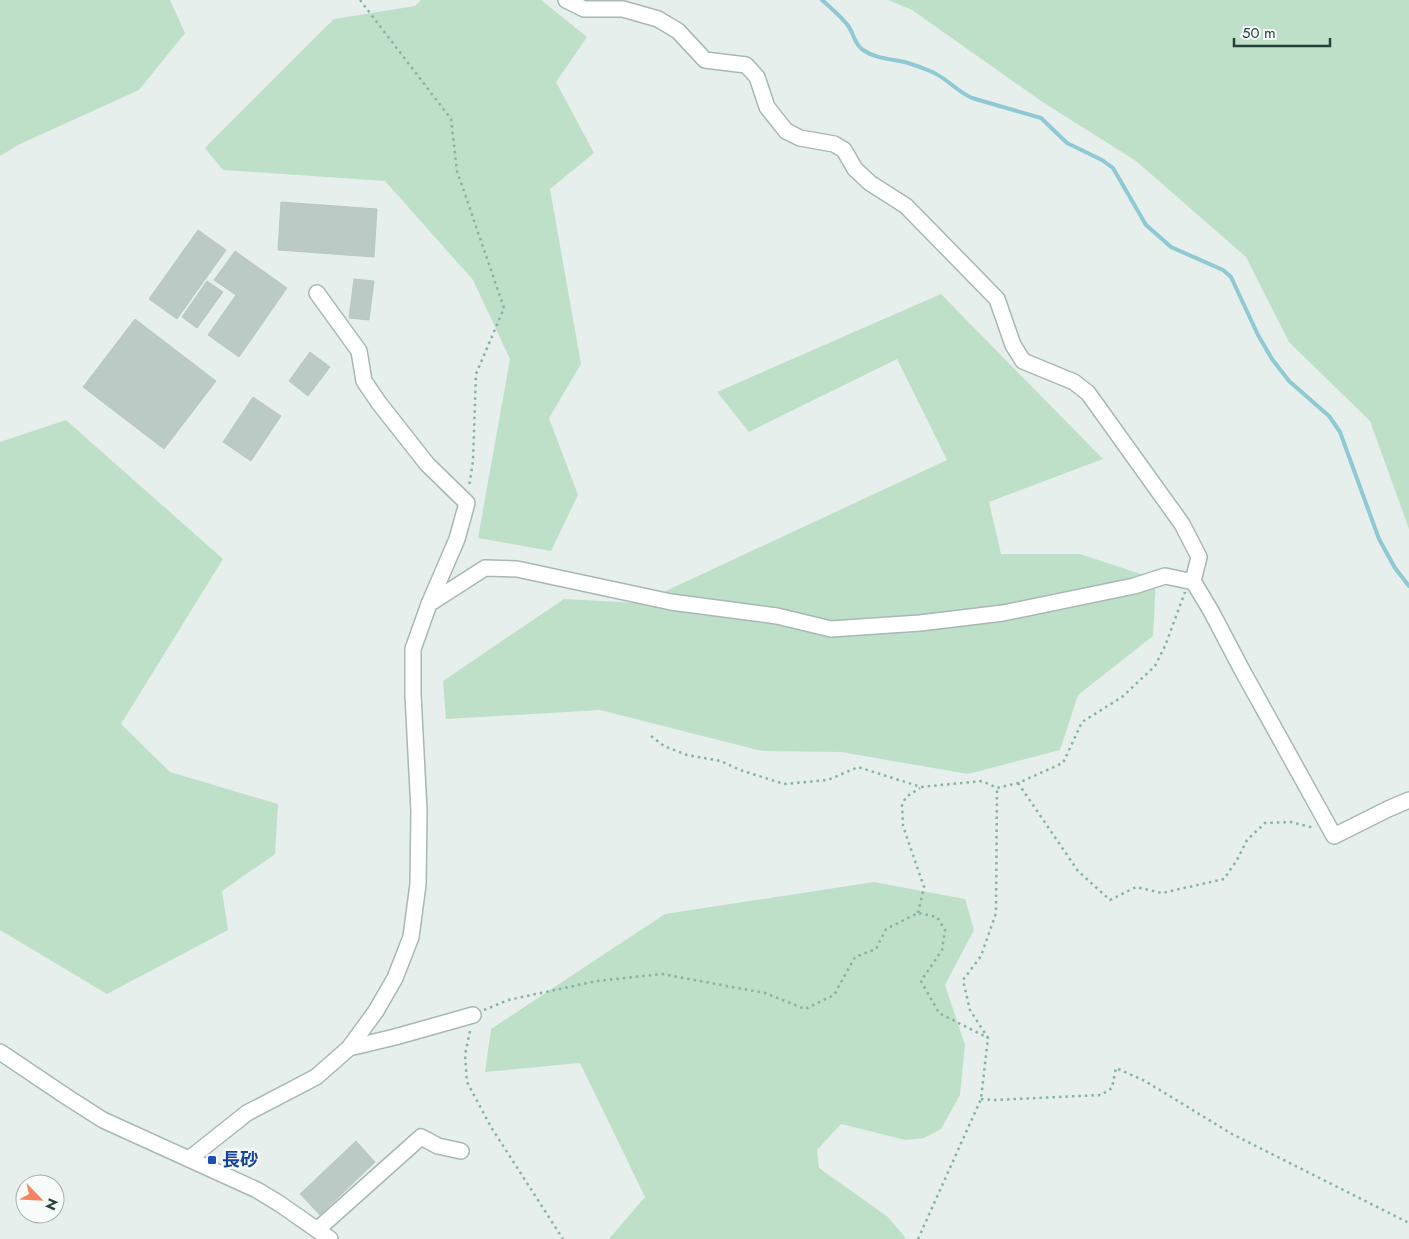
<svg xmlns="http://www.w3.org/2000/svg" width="1409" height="1239" font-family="Jost,'Noto Sans JP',sans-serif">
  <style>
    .green { fill: #bfe0c8 }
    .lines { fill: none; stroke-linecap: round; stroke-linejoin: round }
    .stream { stroke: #8ec9d4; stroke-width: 4 }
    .building { fill: #bbcac4; stroke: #b8c9c2 }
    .minor-casing { stroke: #a8b8b2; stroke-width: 18 }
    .path { stroke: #86b3a5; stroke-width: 2.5; stroke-dasharray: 2.5 4; stroke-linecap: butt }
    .minor { stroke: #fff; stroke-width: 15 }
    .transit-dot { fill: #1a4fb4; stroke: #f7fbf9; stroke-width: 2 }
    .labels { text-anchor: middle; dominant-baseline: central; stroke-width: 5; stroke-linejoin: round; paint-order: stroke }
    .transit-label { font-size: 18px; font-weight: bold; fill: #164399; stroke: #f7fbf9; text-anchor: start }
  </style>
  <rect width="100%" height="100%" fill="#e6efeb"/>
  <g class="green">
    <path d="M0,0h170l15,33 -46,57 -119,54 -20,12z"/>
    <path d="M421,0h120l46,37 -31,45 38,71 -44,36 31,175 -32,54 29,77 -27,56 -73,-13 32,-179 -37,-79 -88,-99 -162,-11 -18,-22 129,-129 81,-13z"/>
    <path d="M888,0h521v529l-39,-108 -81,-79 -43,-85 -110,-96 -95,-60 -129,-91z"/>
    <path d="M941,294l162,165 -114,43 12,52h79l76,25 -3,57 -75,59 -18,55 -92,24 -127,-22 -79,-1 -162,-41 -154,9 -3,-38 121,-82 76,4 307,-143 -50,-101 -148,73 -32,-40z"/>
    <path d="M66,420l157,139 -102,165 49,48 108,32 -3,50 -53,37 6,39 -121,64 -107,-64v-488z"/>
    <path d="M874,882l91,17 9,31 -29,55 20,60 -5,50 -19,34 -17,9 -19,2 -64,-16 -24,26 2,18 69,49 17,20 -1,2h-295l36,-42 -65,-134 -95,9 6,-43 174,-115z"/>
  </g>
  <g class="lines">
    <path class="stream" d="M822,0c9,8 20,17 27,27 5,8 6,18 14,23 13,9 30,9 45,13 7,2 15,5 22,8 16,6 26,20 42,27l69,20 26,25 35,17 11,8 33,57 25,22 52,23 8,7 27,58 14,24 17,22 40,35 11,16 39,107 16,29 14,18"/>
  </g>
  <g class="building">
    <path d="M281,202l96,7 -3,48 -96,-7z"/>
    <path d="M198,230l28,20 -49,69 -28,-20z"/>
    <path d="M235,251l52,37 -48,69 -31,-22 28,-40 -22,-15z"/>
    <path d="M354,279l20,2 -5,39 -20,-2z"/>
    <path d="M207,281l16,11 -26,36 -15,-11z"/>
    <path d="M135,319l81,62 -52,68 -81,-62z"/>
    <path d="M310,352l20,15 -22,29 -19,-15z"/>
    <path d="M253,397l28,19 -30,45 -28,-19z"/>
    <path d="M356,1141l19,21 -55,53 -20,-21z"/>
  </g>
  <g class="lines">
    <g class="minor-casing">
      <g id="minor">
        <path d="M566,0l18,9h39l35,10 20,12 27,29 41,5 11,12 10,30 19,24 14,7 34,6 10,6 11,19 15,14 36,23 91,93 16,46 10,16 51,21 14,11 94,131 17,33 -6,24 18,30 31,59 92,166 54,-27 21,-9"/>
        <path d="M317,293l42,58 5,30 15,22 48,61 40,39 -10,36 -28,65"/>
        <path d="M349,1048l46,-11 78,-22"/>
        <path d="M0,1052l67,45 36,23 154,70 23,14 50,35"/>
        <path d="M189,1159l58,-46 69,-36 33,-29 27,-37 19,-33 16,-41 7,-53 1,-73 -6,-116v-46l16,-45 56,-36 32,1 154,33 106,14 54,13 89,-6 83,-10 131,-27 31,-10 24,5h4"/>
        <path d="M318,1229l103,-92 17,9 23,5"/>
      </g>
    </g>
    <g class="path">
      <path d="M360,0l91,119 6,52 47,137 -28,66 -3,87 -4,26"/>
      <path d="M651,736l13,10 23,9 34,6 19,9 44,14 44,-4 30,-13 63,20 61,-6 15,7 21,-5 45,-20 19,-41 40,-25 33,-31 10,-20 20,-54"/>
      <path d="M1018,783l60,88 32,29 26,-13 26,6 62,-14 13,-19 10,-20 18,-17 26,-1 23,6"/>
      <path d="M918,913l6,-26 -21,-61 -1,-21 4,-8 14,-9"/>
      <path d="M484,1010l24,-10 89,-19 65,-7 103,19 40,16 29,-14 21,-38 21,-8 10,-20 32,-16 19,4 8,13 -3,20 -21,31 18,32 49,25"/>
      <path d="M470,1031l-5,24 2,27 24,45 72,112"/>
      <path d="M981,1099l13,1 107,-5 11,-7 4,-20 29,13 87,53 177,89"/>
      <path d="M918,1239l63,-140 7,-61 -18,-28 -7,-30 18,-24 15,-43 1,-125"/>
    </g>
    <use href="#minor" class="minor"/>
  </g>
  <rect class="transit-dot" x="207" y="1155" width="10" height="10" rx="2.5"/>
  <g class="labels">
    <g class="transit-label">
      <text x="222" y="1160">長砂</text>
    </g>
  </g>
  <g transform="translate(40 1199) rotate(114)"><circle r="24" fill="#f7fbf9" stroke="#a3b1ad"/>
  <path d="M0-4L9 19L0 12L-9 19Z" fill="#f4845f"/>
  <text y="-8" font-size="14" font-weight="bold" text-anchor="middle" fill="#24423a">N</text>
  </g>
  <path d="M1234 38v8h96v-8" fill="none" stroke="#24423a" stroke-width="2.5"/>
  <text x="1242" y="38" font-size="15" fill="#24423a" stroke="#f7fbf9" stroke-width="4" paint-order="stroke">50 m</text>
</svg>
